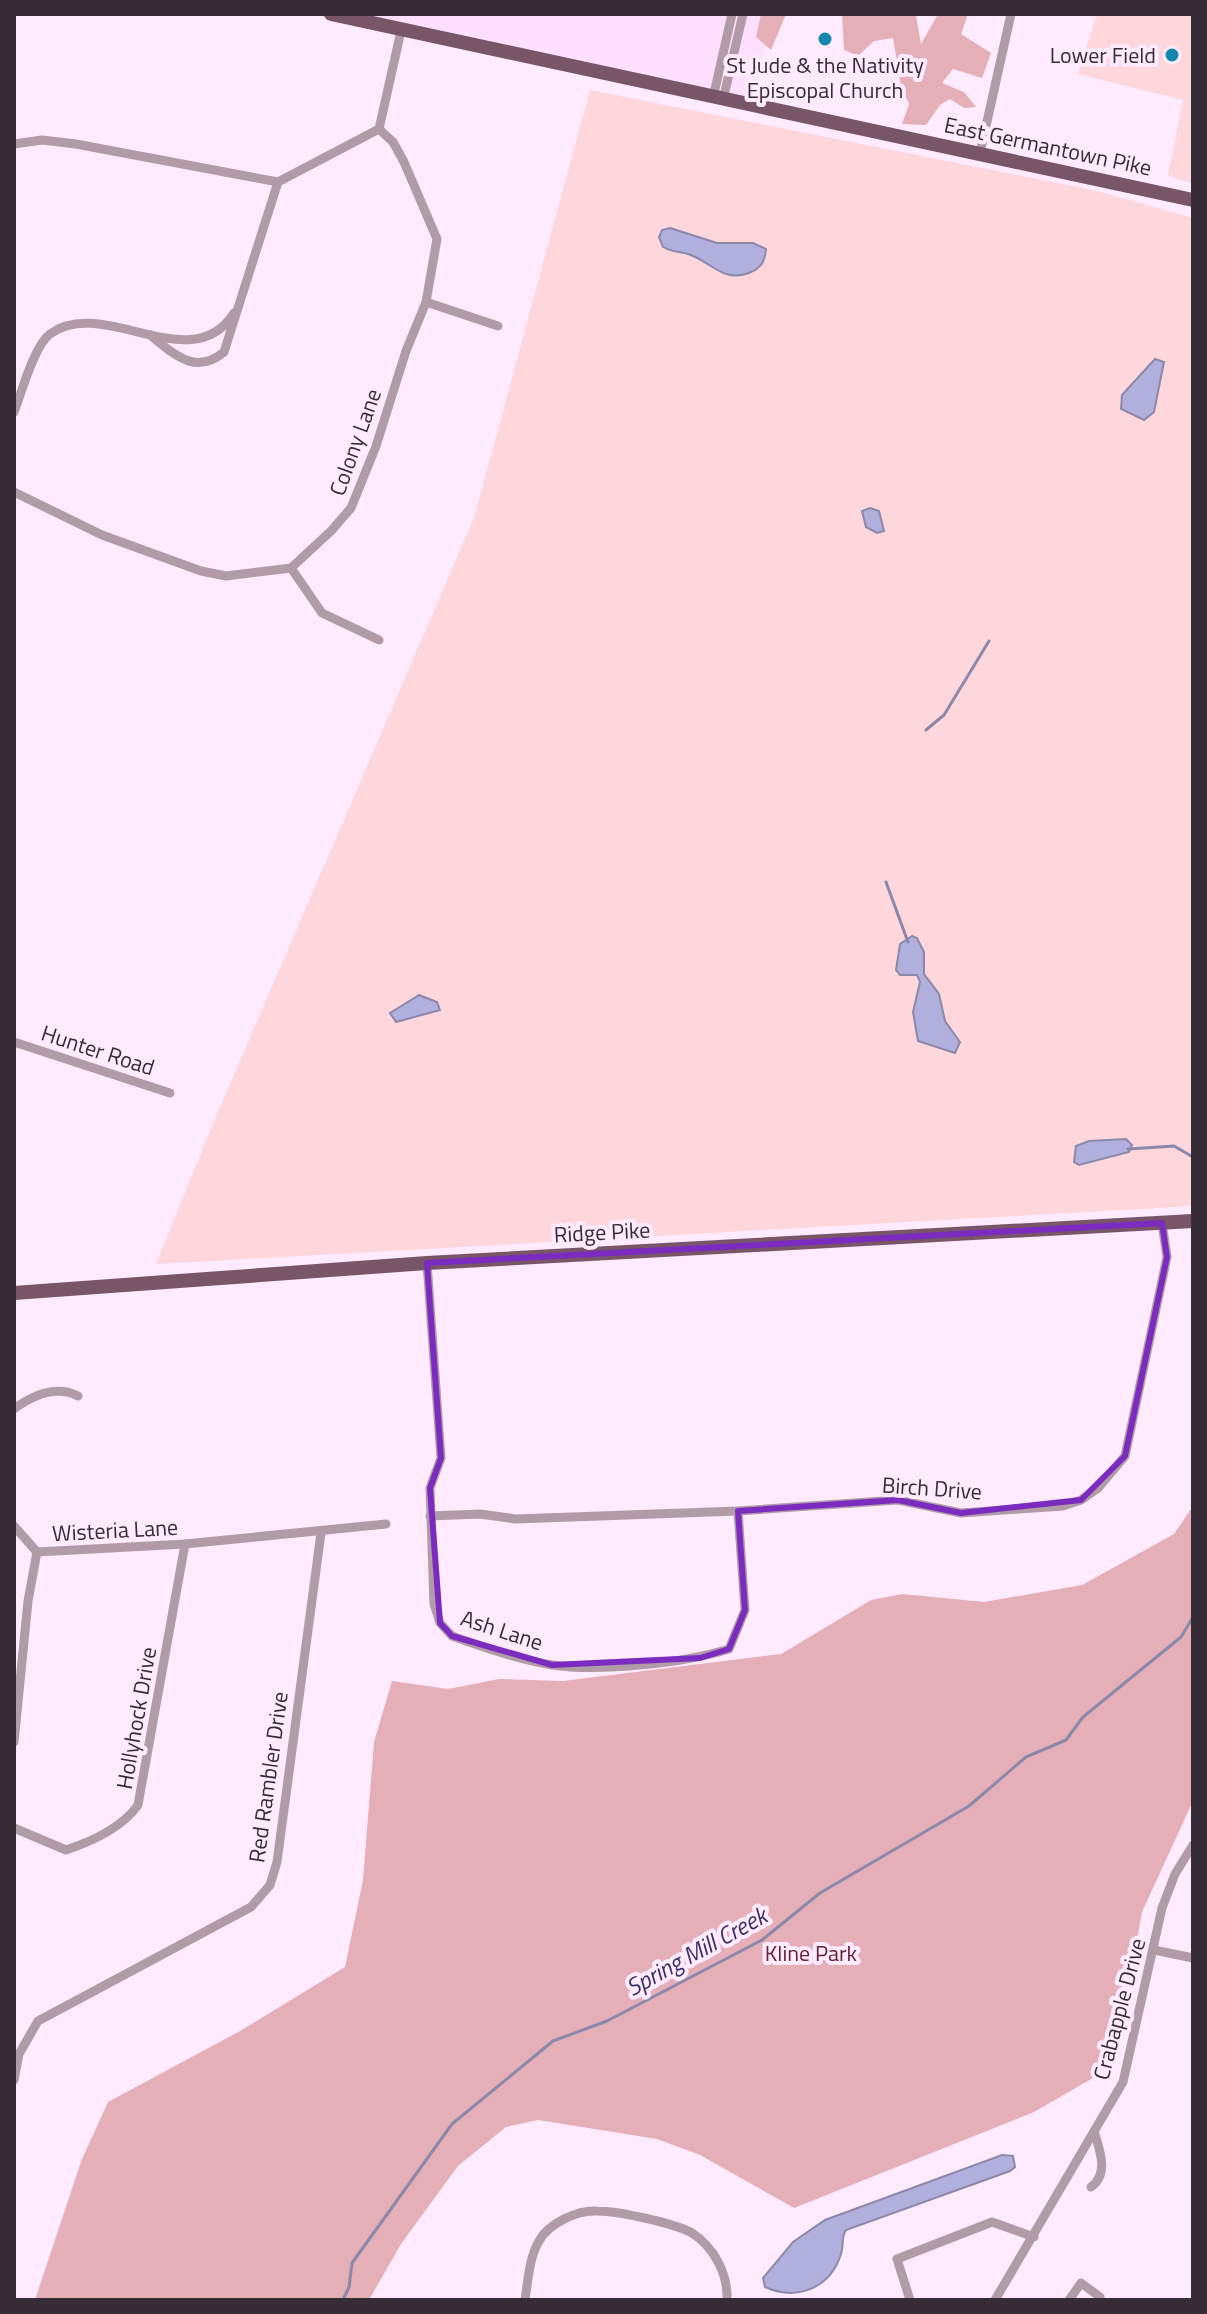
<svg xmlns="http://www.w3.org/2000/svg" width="1207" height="2314" font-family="'Titillium Web',sans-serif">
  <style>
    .built { fill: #ffdffe }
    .green { fill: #fed7dd }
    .forest { fill: #e5afb8 }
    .water { fill: #b1afdc; stroke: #8c88aa; stroke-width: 2 }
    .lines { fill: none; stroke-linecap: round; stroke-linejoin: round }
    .stream { stroke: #8c88aa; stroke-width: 3 }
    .minor { stroke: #b19ba6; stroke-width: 9 }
    .primary { stroke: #785567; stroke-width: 14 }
    .marked { fill: none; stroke: #7b2cbf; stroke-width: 6; stroke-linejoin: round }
    .poi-dot { fill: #1388ac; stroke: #ffeafe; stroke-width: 3 }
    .labels { text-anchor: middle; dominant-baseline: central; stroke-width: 8; stroke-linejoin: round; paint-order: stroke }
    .poi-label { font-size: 22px; fill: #362c36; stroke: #ffeafe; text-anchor: end }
    .street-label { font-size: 22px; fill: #362c36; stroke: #ffeafe }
    .park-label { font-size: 22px; fill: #632333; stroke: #ffeafe }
    .water-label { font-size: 24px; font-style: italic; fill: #383067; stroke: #ffeafe }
  </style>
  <rect width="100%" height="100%" fill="#ffeafe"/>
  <path class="built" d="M331,14h442l-22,91z"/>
  <g class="green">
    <path d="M1097,14h96v170l-25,-8 15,-76 -105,-26z"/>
    <path d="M590,90l507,101 96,27v988l-1037,58 56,-138 262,-608z"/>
  </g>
  <g class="forest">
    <path d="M761,14h25l-15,36 -15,-13z"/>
    <path d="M842,14l74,2 5,28 17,-30h30l-7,20 30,19 -9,25 -29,-9 -11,14 22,9 12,15 -12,1 -14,-9 -10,6 -14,20 -24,-1 7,-20 -8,-18 -8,-48 -19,3 -16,15 -14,-6z"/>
    <path d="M1193,1506v295l-51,111 -20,110 -29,56 -59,34 -240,96 -94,-53 -43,-16 -119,-19 -32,7 -48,39 -57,78 -32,56h-334l47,-141 26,-57 132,-71 105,-64 18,-87 11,-138 18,-61 56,8 51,-10 64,2 218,-27 90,-54 32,-6 81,8 98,-17 92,-51z"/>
  </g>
  <g class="water">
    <path d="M670,228l47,15h36l13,6c-1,13 -5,19 -17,24 -25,9 -35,-8 -56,-17 -11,-5 -20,-3 -30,-9l-4,-10 3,-7z"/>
    <path d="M1155,359l9,3 -10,50 -10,8 -23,-11 1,-14z"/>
    <path d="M870,508l9,3 5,20 -7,2 -11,-6 -4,-16z"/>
    <path d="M912,936l5,2 7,14v22l15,20 6,27 15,21 -5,11 -37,-12 -5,-29 7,-30 -3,-7h-17l-4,-5 4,-26z"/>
    <path d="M419,995l18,7 3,8 -44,12 -6,-9z"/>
    <path d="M1126,1139l6,6 -3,7 -50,13 -5,-3 2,-16 13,-5z"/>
    <path d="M1002,2155l11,1 2,11 -5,4 -164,59c-5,7 -2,15 -5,24 -11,35 -45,47 -76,33l-2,-9 30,-36 32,-22z"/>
  </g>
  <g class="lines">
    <g class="stream">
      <path d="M926,730l18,-15 45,-74"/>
      <path d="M886,882l22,60"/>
      <path d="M1128,1149l46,-3 19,11"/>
      <path d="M343,2300l6,-13 3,-24 100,-139 101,-83 54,-20 155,-81 58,-47 149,-87 57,-49 40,-17 17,-23 98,-80 12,-20"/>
    </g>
    <g class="minor">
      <path d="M713,98l19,-84"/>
      <path d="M723,100l20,-86"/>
      <path d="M14,144l28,-4 34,4 202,38"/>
      <path d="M980,153l31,-139"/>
      <path d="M426,302l72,24"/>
      <path d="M150,335c24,19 45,41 74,17l54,-170 101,-53 22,-98"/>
      <path d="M14,412c8,-20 20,-66 36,-78 53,-39 142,46 184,-21"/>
      <path d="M14,492l88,43 99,36 25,5 65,-8 40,-37 20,-23 25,-62 30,-95 20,-49 11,-63 -33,-77 -11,-20 -14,-13"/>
      <path d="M291,568l31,45 57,27"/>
      <path d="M14,1042l156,51"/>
      <path d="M427,1263l14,195 -11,30 4,116 6,19 12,13c31,11 68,24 100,29 48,7 132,-2 177,-16l16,-39 -7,-99"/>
      <path d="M14,1409c19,-14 42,-24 64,-13"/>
      <path d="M430,1516l50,-2 36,5 222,-8 160,-11 63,13 102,-7 18,-6 17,-12 27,-32 42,-199 -5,-34"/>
      <path d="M14,1526l23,26"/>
      <path d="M37,1552l148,-8 201,-20"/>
      <path d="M14,1742l14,-141 9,-49"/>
      <path d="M14,1828l52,22c27,-9 56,-22 72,-45l47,-261"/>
      <path d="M1154,1950l39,8"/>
      <path d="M14,2080l5,-26 19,-33 213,-114 19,-22 7,-23 44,-329"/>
      <path d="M1091,2187c19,-14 8,-38 3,-56"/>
      <path d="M525,2300c3,-19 4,-42 14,-59 10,-18 38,-31 58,-30 21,0 77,12 95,22 22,14 36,41 35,67"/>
      <path d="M910,2300l-13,-41 95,-37 42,15"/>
      <path d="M995,2300l128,-218 39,-174 13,-34 18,-29"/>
      <path d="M1069,2300l12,-17 19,14 -2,3"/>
    </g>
    <g class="primary">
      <path d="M331,14l862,186"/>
      <path d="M14,1293l413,-30 766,-42"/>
    </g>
  </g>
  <path class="marked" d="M1162,1223l5,34 -42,199 -44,44 -120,13 -63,-13 -160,11 7,99 -16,39 -29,9 -148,7 -100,-29 -12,-13 -10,-135 11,-30 -14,-195z"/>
  <g class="poi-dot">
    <circle cx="825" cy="39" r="8"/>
    <circle cx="1172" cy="55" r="8"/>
  </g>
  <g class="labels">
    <g class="poi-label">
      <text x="1156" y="55">Lower Field</text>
      <text x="825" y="65" text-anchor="middle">St Jude &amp; the Nativity<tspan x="825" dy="25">Episcopal Church</tspan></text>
    </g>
    <g class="street-label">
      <text transform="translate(1048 146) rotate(12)">East Germantown Pike</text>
      <text transform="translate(355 442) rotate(-70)">Colony Lane</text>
      <text transform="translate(98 1050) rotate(18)">Hunter Road</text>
      <text transform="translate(602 1232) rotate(-3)">Ridge Pike</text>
      <text transform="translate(932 1488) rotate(4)">Birch Drive</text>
      <text transform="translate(115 1530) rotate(-3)">Wisteria Lane</text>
      <text transform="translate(502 1630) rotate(18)">Ash Lane</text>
      <text transform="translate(136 1718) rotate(-80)">Hollyhock Drive</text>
      <text transform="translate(268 1777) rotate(-82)">Red Rambler Drive</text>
      <text transform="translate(1119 2009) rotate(-75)">Crabapple Drive</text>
    </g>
    <g class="park-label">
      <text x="811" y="1953">Kline Park</text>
    </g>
    <g class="water-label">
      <text transform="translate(696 1951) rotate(-29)">Spring Mill Creek</text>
    </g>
  </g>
  <rect width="1207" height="2314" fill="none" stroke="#362c36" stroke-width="32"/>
</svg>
